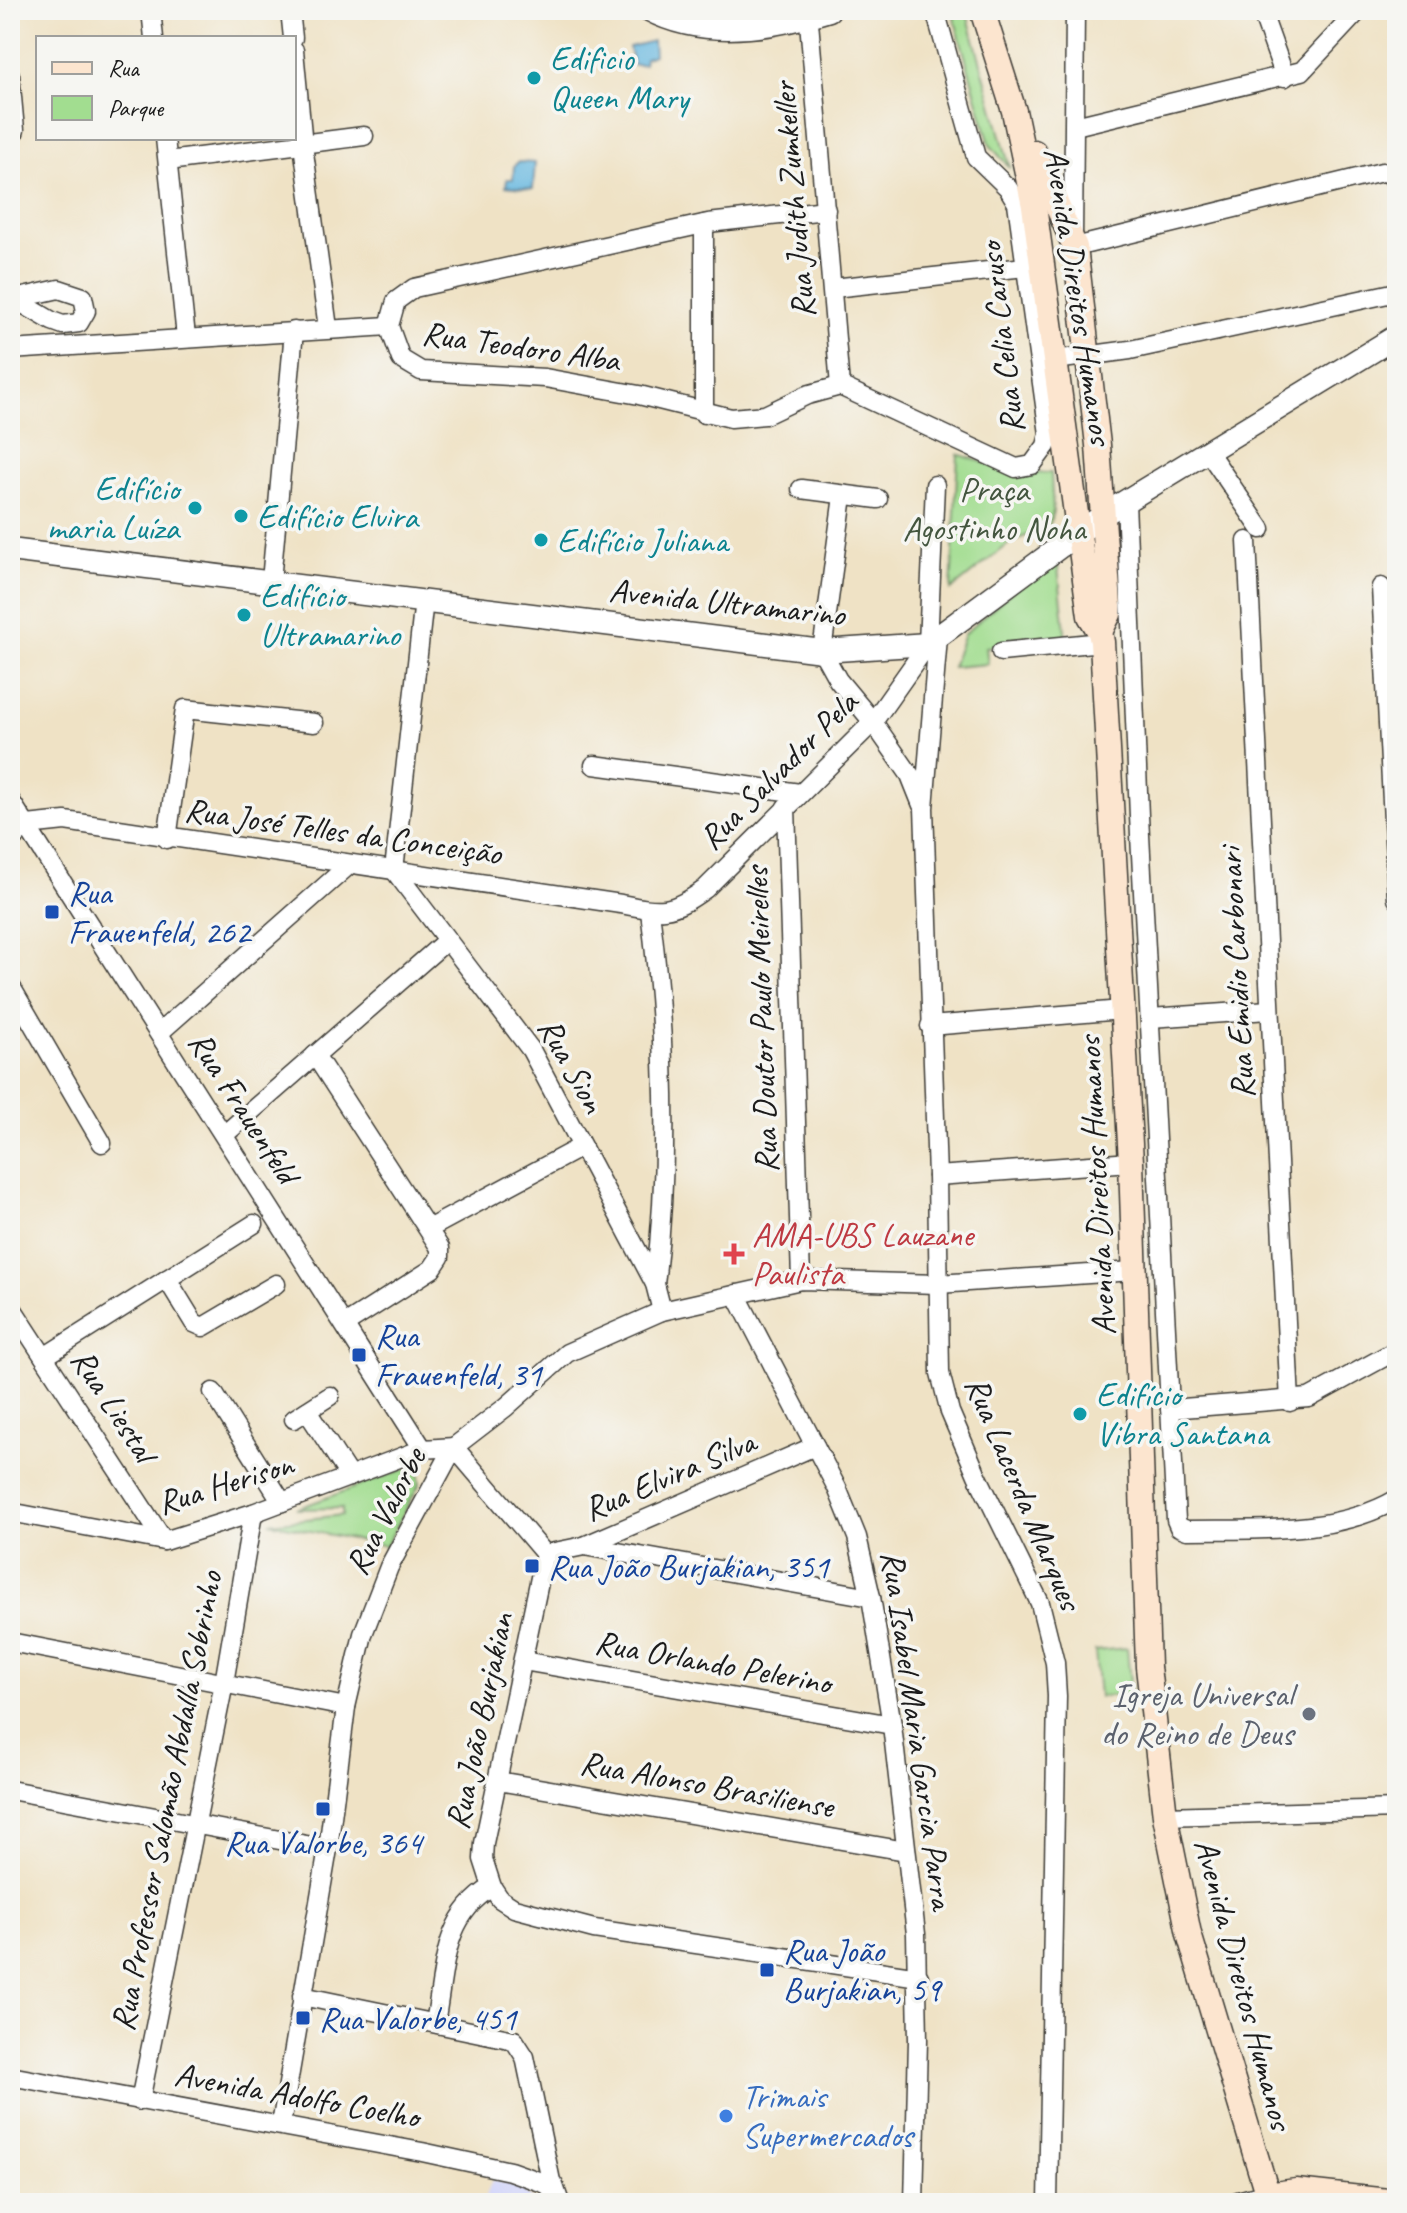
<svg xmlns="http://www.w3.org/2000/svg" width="1407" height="2213" font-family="Caveat,sans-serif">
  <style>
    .built { fill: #d5d8f9 }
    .green { fill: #a2dd90; stroke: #5f7c56; stroke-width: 2 }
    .water { fill: #64b6df; stroke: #40697e; stroke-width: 2 }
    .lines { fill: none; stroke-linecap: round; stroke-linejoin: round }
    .minor-casing { stroke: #3c3a35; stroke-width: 21 }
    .tertiary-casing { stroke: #3c3a35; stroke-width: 25 }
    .secondary-casing { stroke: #3c3a35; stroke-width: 27 }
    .minor { stroke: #fff; stroke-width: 18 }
    .tertiary { stroke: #fff; stroke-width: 22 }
    .secondary { stroke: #fce5cf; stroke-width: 24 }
    .culture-dot { fill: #0f9aa8; stroke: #f6f6f2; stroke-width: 3 }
    .transit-dot { fill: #1a4fb4; stroke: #f6f6f2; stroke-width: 3 }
    .health-dot { fill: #e0444e; stroke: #f6f6f2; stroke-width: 3 }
    .worship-dot { fill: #6b7280; stroke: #f6f6f2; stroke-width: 3 }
    .shop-dot { fill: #3f7fe0; stroke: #f6f6f2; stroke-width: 3 }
    .labels { text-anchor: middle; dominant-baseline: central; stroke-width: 7; stroke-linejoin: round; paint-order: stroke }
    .culture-label { font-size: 34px; fill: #0d838f; stroke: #f6f6f2; text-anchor: start }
    .street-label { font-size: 34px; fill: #1c1c1c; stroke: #f6f6f2 }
    .park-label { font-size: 34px; fill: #44563f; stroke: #f6f6f2 }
    .transit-label { font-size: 34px; fill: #164399; stroke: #f6f6f2; text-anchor: start }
    .health-label { font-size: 34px; fill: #be3a42; stroke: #f6f6f2; text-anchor: start }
    .worship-label { font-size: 34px; fill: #5b616d; stroke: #f6f6f2; text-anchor: end }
    .shop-label { font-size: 34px; fill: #366cbe; stroke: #f6f6f2; text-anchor: start }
  </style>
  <rect width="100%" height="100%" fill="#f6f6f2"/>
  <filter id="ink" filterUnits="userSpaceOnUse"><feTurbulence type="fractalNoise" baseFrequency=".0125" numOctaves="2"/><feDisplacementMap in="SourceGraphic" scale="16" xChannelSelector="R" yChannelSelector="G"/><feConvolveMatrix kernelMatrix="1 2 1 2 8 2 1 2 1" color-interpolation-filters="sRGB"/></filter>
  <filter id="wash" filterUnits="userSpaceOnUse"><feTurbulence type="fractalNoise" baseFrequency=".006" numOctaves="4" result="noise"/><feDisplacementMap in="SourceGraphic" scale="32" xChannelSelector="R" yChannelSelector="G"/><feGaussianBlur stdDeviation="1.8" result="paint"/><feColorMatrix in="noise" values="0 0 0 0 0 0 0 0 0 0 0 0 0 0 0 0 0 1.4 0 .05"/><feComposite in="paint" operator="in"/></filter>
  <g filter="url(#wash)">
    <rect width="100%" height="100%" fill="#efe2c5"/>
    <path class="built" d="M492,2180l26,5 18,18h-53z"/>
    <g class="green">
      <path d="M952,10h14l44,158 -20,-23z"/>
      <path d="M958,454l54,18 39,1 2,38 -4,14 -39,18 -59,47z"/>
      <path d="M1057,558l9,82 -80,7 2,17 -36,3 12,-33 57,-51z"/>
      <path d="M405,1469l14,6 1,8 -34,63 -116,-23 72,-8v-7l-46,1z"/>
      <path d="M1127,1648l4,46 -32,3 -4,-46z"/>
    </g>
    <g class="water">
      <path d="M653,41l1,14 -9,3 -1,6 -11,1 -4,-18z"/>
      <path d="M518,162l17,1 -2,26 -27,-3 1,-7h6l1,-13z"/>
    </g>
  </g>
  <g filter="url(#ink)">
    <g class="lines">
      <g class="minor-casing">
        <g id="minor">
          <path d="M151,10l3,28"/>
          <path d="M290,10l3,28"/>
          <path d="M808,10l32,376"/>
          <path d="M1261,10l24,67"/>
          <path d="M294,50l9,95 25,183"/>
          <path d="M10,75l5,55 -5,14"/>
          <path d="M1075,126l227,-55 57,-61"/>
          <path d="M165,138l21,199"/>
          <path d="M168,161l196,-25"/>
          <path d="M826,210l-118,13 -294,65 -18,13 -7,25 12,33 20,12 124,7 94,17 92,23 34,-3 42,-20 33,-9"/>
          <path d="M704,224v190"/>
          <path d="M1073,240l2,-230"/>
          <path d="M1075,247l307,-75 7,1 8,10"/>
          <path d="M833,288l192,-21"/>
          <path d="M10,300l49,-11 24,8 3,14 -7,12 -16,2 -11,-4 -36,-21"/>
          <path d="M10,350l379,-24"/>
          <path d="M1055,360l75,-10 267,-58"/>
          <path d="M840,386l176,82 16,-3 14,-19 3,-12 -32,-231 -9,-15 -32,-31 -41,-147"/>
          <path d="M1209,453l52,76"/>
          <path d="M801,489l77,10"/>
          <path d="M843,496l-21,155 16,29 35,42 37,53 12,30"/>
          <path d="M1126,502l13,314 37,704 3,7 8,3c68,-1 149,5 210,-31"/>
          <path d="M1247,541l43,861"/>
          <path d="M271,581l23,-250"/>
          <path d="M1381,587l16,312"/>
          <path d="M424,600l-30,270 137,180 124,234 7,27"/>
          <path d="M938,637l-14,171 13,368 3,197 10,39 27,63 63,128 15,60 2,33 -9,507"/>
          <path d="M1001,652l101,-10"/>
          <path d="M594,765l206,28"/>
          <path d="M10,800l413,649"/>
          <path d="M786,807l15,473"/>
          <path d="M167,839l18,-130 129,14"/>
          <path d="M10,842l17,-17 38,-4 556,83c40,8 50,10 84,-15l168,-167 55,-78 7,-159"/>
          <path d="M650,911c16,124 20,249 5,373"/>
          <path d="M10,985l92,158"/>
          <path d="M1150,1018l119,-8"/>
          <path d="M930,1026l192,-16"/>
          <path d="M159,1033l190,-168"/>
          <path d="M315,1055l125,193v9l-8,12 -86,55"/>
          <path d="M224,1135l222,-194"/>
          <path d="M937,1176l194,-14"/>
          <path d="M430,1228l151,-81"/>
          <path d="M167,1279l27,44 9,4 73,-43"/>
          <path d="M736,1294l101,194 20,49 14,60 21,128 24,209 2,106 -4,163"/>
          <path d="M10,1305l154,236"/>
          <path d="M44,1357l210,-133"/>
          <path d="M213,1392l69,110"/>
          <path d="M1170,1409l139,-11 88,-48"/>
          <path d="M307,1411l43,66"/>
          <path d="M294,1419l36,-23"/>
          <path d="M454,1447l91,107 -61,289 -1,16 9,28 8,12 14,9 80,21 325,48"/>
          <path d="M10,1512l154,29 89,-28 170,-64 31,-2"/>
          <path d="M584,1546l287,51"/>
          <path d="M545,1554l39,-8 231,-100"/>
          <path d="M10,1642l336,65"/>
          <path d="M523,1661l369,64"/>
          <path d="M498,1781l408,70"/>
          <path d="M10,1790l318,59"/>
          <path d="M1165,1816l232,-7"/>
          <path d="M302,1996l212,44 11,17 27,129"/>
          <path d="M435,2023c10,-53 7,-106 57,-136"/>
          <path d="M10,2076l412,76 88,19 42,15"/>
          <path d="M140,2101l84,-418 29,-170"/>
          <path d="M281,2125l47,-276 18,-142 17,-73 26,-67 65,-120 52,-40 61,-54 95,-42 139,-31 137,4 196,-13"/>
        </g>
      </g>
      <g class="tertiary-casing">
        <g id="tertiary">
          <path d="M649,10c55,29 124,18 180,0"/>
          <path d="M10,550l812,101 106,-7 175,-129 294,-179"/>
          <path d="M552,2186l6,17"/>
          <path d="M1238,2203l29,-8"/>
        </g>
      </g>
      <g class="secondary-casing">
        <g id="secondary">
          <path d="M982,10l32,101 20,95 56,410 10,16 2,10 29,520 17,505 17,149 24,118 81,269"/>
          <path d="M1034,152l41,95 23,198 11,161v8l-9,18"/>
          <path d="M1267,2195l29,-4 101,11"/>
        </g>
      </g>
      <use href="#minor" class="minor"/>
      <use href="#tertiary" class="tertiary"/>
      <use href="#secondary" class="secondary"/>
    </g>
  </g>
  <g class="culture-dot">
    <circle cx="534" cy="78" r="8"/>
    <circle cx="195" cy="508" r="8"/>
    <circle cx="241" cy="516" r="8"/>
    <circle cx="541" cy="540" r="8"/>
    <circle cx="244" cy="615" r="8"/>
    <circle cx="1080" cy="1414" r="8"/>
  </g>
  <g class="transit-dot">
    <rect x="44" y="904" width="16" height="16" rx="4"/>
    <rect x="351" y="1347" width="16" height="16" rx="4"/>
    <rect x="524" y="1558" width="16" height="16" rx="4"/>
    <rect x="315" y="1801" width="16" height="16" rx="4"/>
    <rect x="759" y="1962" width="16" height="16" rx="4"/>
    <rect x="295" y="2010" width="16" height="16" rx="4"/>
  </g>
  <path class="health-dot" d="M730 1242h8v8h8v8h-8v8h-8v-8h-8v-8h8z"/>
  <circle class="worship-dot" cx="1309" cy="1714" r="8"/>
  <circle class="shop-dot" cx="726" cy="2116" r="8"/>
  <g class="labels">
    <g class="culture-label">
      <text x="550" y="58">Edificio<tspan x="550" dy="39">Queen Mary</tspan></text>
      <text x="179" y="488" text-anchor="end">Edifício<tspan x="179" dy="39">maria Luíza</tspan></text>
      <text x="257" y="516">Edifício Elvira</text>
      <text x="557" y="540">Edifício Juliana</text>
      <text x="260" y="595">Edifício<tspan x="260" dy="39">Ultramarino</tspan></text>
      <text x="1096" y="1394">Edifício<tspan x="1096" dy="39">Vibra Santana</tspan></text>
    </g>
    <g class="street-label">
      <text transform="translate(793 200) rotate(-95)">Rua Judith Zumkeller</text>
      <text transform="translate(1079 296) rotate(81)">Avenida Direitos Humanos</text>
      <text transform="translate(1001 338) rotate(-97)">Rua Celia Caruso</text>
      <text transform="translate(521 346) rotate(8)">Rua Teodoro Alba</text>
      <text transform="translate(727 602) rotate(6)">Avenida Ultramarino</text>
      <text transform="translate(778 770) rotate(-45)">Rua Salvador Pela</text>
      <text transform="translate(343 831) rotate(8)">Rua José Telles da Conceição</text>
      <text transform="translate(1236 973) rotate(-93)">Rua Emidio Carbonari</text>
      <text transform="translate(761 1020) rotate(-92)">Rua Doutor Paulo Meirelles</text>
      <text transform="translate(572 1065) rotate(61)">Rua Sion</text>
      <text transform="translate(244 1107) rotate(57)">Rua Frauenfeld</text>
      <text transform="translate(1096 1186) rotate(-93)">Avenida Direitos Humanos</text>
      <text transform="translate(114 1405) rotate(57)">Rua Liestal</text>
      <text transform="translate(669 1475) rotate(-23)">Rua Elvira Silva</text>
      <text transform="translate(225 1483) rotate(-17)">Rua Herison</text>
      <text transform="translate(1024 1493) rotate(67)">Rua Lacerda Marques</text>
      <text transform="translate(385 1511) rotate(-63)">Rua Valorbe</text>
      <text transform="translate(713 1662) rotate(10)">Rua Orlando Pelerino</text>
      <text transform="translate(479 1721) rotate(-78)">Rua João Burjakian</text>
      <text transform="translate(918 1730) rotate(82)">Rua Isabel Maria Garcia Parra</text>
      <text transform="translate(707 1784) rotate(10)">Rua Alonso Brasiliense</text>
      <text transform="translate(166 1801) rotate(-79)">Rua Professor Salomão Abdalla Sobrinho</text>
      <text transform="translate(1244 1984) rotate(75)">Avenida Direitos Humanos</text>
      <text transform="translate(297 2095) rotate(10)">Avenida Adolfo Coelho</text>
    </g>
    <g class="park-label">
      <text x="994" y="489">Praça<tspan x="994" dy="39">Agostinho Noha</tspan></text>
    </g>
    <g class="transit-label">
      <text x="68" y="892">Rua<tspan x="68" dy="39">Frauenfeld, 262</tspan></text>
      <text x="375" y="1335">Rua<tspan x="375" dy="39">Frauenfeld, 31</tspan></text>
      <text x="548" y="1566">Rua João Burjakian, 351</text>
      <text x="323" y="1842" text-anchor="middle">Rua Valorbe, 364</text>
      <text x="783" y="1950">Rua João<tspan x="783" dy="39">Burjakian, 59</tspan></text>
      <text x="319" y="2018">Rua Valorbe, 451</text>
    </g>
    <g class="health-label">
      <text x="752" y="1234">AMA-UBS Lauzane<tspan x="752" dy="39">Paulista</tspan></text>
    </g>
    <g class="worship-label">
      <text x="1293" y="1694">Igreja Universal<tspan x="1293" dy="39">do Reino de Deus</tspan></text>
    </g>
    <g class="shop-label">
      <text x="742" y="2096">Trimais<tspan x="742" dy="39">Supermercados</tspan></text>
    </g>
  </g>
  <rect width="1407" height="2213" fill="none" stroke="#f6f6f2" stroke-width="40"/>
  <rect x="36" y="36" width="260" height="104" fill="#f6f6f2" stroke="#9f9f9c" stroke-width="2"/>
  <rect x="52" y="62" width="40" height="12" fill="#fce5cf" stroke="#9f9f9c" stroke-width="2"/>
  <text x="108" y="76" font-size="24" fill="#1c1c1c">Rua</text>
  <rect x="52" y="96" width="40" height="24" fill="#a2dd90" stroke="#9f9f9c" stroke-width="2"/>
  <text x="108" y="116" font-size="24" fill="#1c1c1c">Parque</text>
</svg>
